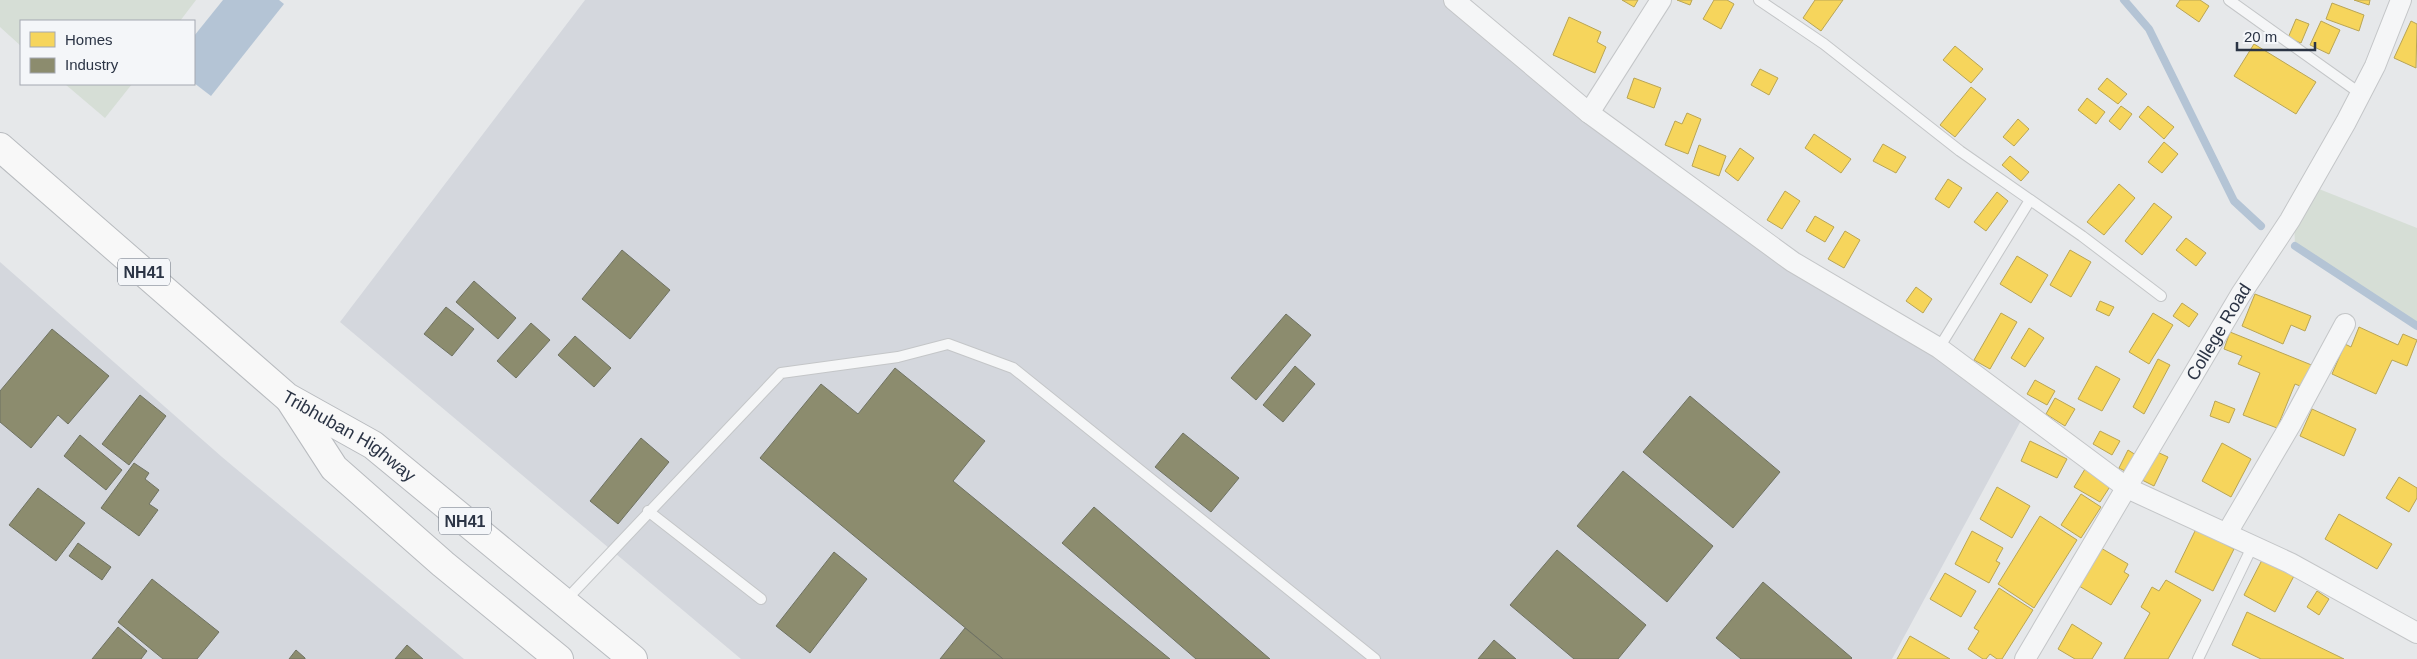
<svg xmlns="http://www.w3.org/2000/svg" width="2417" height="659" font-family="Helvetica,sans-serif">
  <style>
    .built { fill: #d4d7dd }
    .green { fill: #d6ded6 }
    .water { fill: #b4c4d5 }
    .homes { fill: #f6d55c; stroke: #b9a555 }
    .industry { fill: #8c8c6e; stroke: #6f7262 }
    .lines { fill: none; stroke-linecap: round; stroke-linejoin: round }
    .stream { stroke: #b4c4d5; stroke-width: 8 }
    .service-casing { stroke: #c4c6c8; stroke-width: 12 }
    .minor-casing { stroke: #c4c6c8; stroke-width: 22 }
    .trunk-casing { stroke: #b8bbbf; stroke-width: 30 }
    .service { stroke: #f5f6f7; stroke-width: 10 }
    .minor { stroke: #f5f6f7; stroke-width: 20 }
    .trunk { stroke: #f8f8f8; stroke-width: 28 }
    .labels { text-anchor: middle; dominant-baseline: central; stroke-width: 5; stroke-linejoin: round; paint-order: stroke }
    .shield { fill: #f4f6f9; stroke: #676e7b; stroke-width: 1 }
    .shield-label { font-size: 16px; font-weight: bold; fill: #2b3445 }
    .street-label { font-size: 18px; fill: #2b3445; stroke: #f4f6f9 }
  </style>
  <rect width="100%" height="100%" fill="#e6e8ea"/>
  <g class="built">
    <path d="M585,0h869l135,113 435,302 -132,244h-1151l-401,-337z"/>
    <path d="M0,262l222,195 242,202h-464z"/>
  </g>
  <g class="green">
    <path d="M0,0h196l-16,21h-159v25l-21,-19z"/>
    <path d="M65,84h67l-27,34z"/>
    <path d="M2314,187l103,41v98l-122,-80 -1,-27z"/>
  </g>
  <path class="water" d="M223,0h56l5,4 -73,92 -17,-13v-47z"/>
  <g class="homes">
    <path d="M1622,0h16l-4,7z"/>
    <path d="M1677,0h15l-2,5z"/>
    <path d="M1714,0h13l7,4 -13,25 -18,-10z"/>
    <path d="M1815,0h28l-22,31 -18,-13z"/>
    <path d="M2180,0h20l9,6 -10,16 -23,-16z"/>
    <path d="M2354,0h16l-1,5z"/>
    <path d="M2332,3l32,12 -5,16 -33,-12z"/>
    <path d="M1569,17l32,15 -4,10 9,5 -11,26 -42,-18z"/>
    <path d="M2296,19l13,5 -8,19 -13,-5z"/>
    <path d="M2321,21l19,9 -11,24 -19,-9z"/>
    <path d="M2411,21l6,3 -1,44 -22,-10z"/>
    <path d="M2254,44l62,38 -20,32 -62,-38z"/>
    <path d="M1955,46l28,23 -12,14 -28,-23z"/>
    <path d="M1760,69l18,9 -9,17 -18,-10z"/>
    <path d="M1634,78l27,10 -7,20 -27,-10z"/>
    <path d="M2107,78l20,16 -9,10 -20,-15z"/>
    <path d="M1971,87l15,12 -31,38 -15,-12z"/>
    <path d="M2087,98l18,14 -9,12 -18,-14z"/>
    <path d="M2121,106l11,8 -12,16 -11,-9z"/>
    <path d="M2148,106l26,21 -10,12 -25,-22z"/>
    <path d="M1687,113l14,6 -13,35 -23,-9 10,-24 7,3z"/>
    <path d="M2018,119l11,10 -15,17 -11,-9z"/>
    <path d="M1814,134l37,25 -10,14 -36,-25z"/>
    <path d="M2164,142l14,12 -16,19 -14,-11z"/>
    <path d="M1883,144l23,13 -10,16 -23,-12z"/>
    <path d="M1699,145l27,11 -7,20 -27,-10z"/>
    <path d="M1740,148l14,10 -16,23 -13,-10z"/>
    <path d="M2010,156l19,16 -8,9 -19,-16z"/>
    <path d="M1948,179l14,9 -13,20 -14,-9z"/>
    <path d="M2119,184l16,14 -31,37 -17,-13z"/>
    <path d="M1785,191l15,10 -18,28 -15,-9z"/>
    <path d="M1997,192l11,9 -22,30 -12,-9z"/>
    <path d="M2154,203l18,14 -30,38 -17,-14z"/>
    <path d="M1815,216l19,11 -9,15 -19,-11z"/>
    <path d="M1845,231l15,9 -16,28 -16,-9z"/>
    <path d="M2186,238l20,15 -10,13 -20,-16z"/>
    <path d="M2070,250l21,12 -20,35 -21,-12z"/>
    <path d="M2017,256l31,19 -17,28 -31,-19z"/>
    <path d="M1916,287l16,12 -9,14 -17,-12z"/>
    <path d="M2255,294l56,22 -6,15 -14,-6 -8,19 -41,-18z"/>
    <path d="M2100,301l14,6 -5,9 -13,-6z"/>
    <path d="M2182,303l16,11 -9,13 -16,-11z"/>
    <path d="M2001,313l16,9 -27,47 -16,-9z"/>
    <path d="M2153,313l20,12 -24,39 -20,-12z"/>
    <path d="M2359,327l39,18 5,-11 14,6 -10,26 -15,-6 -16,34 -44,-20 13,-30 6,3z"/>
    <path d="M2029,328l15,10 -19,29 -14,-9z"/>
    <path d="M2230,332l84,34 -9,22 -10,-4 -18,44 -34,-13 17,-42 -22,-9 4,-8 -18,-7z"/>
    <path d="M2158,359l12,6 -26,49 -11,-7z"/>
    <path d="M2096,366l24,13 -18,32 -24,-12z"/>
    <path d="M2035,380l20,11 -8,14 -20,-11z"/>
    <path d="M2055,398l20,11 -10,17 -19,-12z"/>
    <path d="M2215,401l20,8 -6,14 -19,-7z"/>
    <path d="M2312,409l44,20 -12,27 -44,-20z"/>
    <path d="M2100,431l20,10 -8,14 -19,-11z"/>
    <path d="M2030,441l37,18 -10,19 -36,-17z"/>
    <path d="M2222,443l29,16 -20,38 -29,-16z"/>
    <path d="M2128,450l8,5 -9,17 -8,-4z"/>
    <path d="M2155,451l13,6 -14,29 -12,-6z"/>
    <path d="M2085,469l26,16 -11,17 -26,-15z"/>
    <path d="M2399,477l18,11v10l-8,14 -23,-14z"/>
    <path d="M1997,487l33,19 -18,32 -32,-19z"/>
    <path d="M2081,494l20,13 -20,31 -20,-13z"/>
    <path d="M2339,514l53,30 -15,25 -52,-30z"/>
    <path d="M2040,516l37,24 -43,68 -36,-24z"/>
    <path d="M2196,529l38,20 -21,42 -38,-19z"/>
    <path d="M1972,531l31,17 -7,13 4,2 -11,20 -34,-19z"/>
    <path d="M2101,548l27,16 -4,8 5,3 -18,30 -32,-19z"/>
    <path d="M2262,560l32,16 -19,36 -31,-17z"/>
    <path d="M1945,573l31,18 -15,26 -31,-18z"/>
    <path d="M2166,580l35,20 -33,59h-44l26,-46 -9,-6 11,-20 7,4z"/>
    <path d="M1999,588l34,22 -31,49h-5l-7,-5 -4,5h-3l-15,-10 11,-18 -5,-3z"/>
    <path d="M2317,591l12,8 -10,16 -12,-8z"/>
    <path d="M2247,612l97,47h-83l-29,-14z"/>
    <path d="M2072,624l30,19 -10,16h-17l-17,-10z"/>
    <path d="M1910,636l40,23h-53z"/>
  </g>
  <g class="industry">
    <path d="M622,250l48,40 -40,49 -48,-40z"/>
    <path d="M474,281l42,37 -18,21 -42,-37z"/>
    <path d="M446,307l28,22 -22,27 -28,-22z"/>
    <path d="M1286,314l25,21 -55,65 -25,-22z"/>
    <path d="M531,323l19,17 -34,38 -19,-17z"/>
    <path d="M52,329l57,47 -41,48 -10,-9 -27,33 -31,-26v-31z"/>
    <path d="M575,336l36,32 -17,19 -36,-32z"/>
    <path d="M1295,366l20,18 -32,38 -20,-17z"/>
    <path d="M895,368l90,73 -32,40 217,178h-167l-243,-201 61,-74 37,30z"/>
    <path d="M140,395l26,21 -37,49 -27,-21z"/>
    <path d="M1690,396l90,76 -47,56 -90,-76z"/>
    <path d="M1183,433l56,45 -28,34 -56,-45z"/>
    <path d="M80,435l42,35 -16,20 -42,-34z"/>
    <path d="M641,438l28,24 -51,62 -28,-23z"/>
    <path d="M134,463l15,10 -4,6 14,11 -10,14 9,6 -19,26 -38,-28z"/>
    <path d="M1623,471l90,75 -46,56 -90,-76z"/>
    <path d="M38,488l47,35 -29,38 -47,-36z"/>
    <path d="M1094,507l176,152h-74l-134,-116z"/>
    <path d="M78,543l33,24 -9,13 -33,-24z"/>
    <path d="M1557,550l89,75 -28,34h-44l-64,-54z"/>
    <path d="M834,552l33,27 -57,74 -34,-27z"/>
    <path d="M152,579l67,53 -22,27h-34l-45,-37z"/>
    <path d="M1763,582l89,76 -1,1h-110l-25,-21z"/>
    <path d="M118,627l29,24 -6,8h-49z"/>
    <path d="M965,628l38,31h-63z"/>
    <path d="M1494,640l22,19h-38z"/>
    <path d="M407,645l16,14h-28z"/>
    <path d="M296,650l9,8v1h-16z"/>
  </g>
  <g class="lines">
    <g class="stream">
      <path d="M2124,0l25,29 85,172 27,25"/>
      <path d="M2295,246l122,80"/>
    </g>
    <g class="service-casing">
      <g id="service">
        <path d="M1759,0l65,44 136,107 122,85 79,60"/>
        <path d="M2229,0l132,94"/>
        <path d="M1939,348l91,-148"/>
        <path d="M648,511l113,88"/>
        <path d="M564,602l217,-229 117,-16 50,-13 65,24 362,291"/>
        <path d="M2198,659l55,-114"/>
      </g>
    </g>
    <g class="minor-casing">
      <g id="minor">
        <path d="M1454,0l135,113 204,149 146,86 188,140 163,75 127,70"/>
        <path d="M1589,113l72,-113"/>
        <path d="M2227,533l64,-109 54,-100"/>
        <path id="s1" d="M2025,659l216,-365 49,-74 56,-98 29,-56 26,-66"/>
      </g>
    </g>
    <g class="trunk-casing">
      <g id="trunk">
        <path id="s2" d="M0,147l287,250 86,48 260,214"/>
        <path d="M290,400l44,68 109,96 116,95"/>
      </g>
    </g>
    <use href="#service" class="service"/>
    <use href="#minor" class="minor"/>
    <use href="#trunk" class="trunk"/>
  </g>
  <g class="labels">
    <g class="shield">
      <rect x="118" y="258.5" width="52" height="27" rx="4"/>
      <rect x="439" y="507.5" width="52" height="27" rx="4"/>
    </g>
    <g class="shield-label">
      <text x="144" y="272">NH41</text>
      <text x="465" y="521">NH41</text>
    </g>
    <g class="street-label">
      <text stroke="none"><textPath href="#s1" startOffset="380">College Road</textPath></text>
      <text stroke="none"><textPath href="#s2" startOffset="454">Tribhuban Highway</textPath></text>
    </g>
  </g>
  <rect x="20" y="20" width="175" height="65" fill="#f4f6f9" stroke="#a4a8b1"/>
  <rect x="30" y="32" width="25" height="15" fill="#f6d55c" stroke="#a4a8b1"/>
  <text x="65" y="45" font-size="15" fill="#2b3445">Homes</text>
  <rect x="30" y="58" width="25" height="15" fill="#8c8c6e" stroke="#a4a8b1"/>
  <text x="65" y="70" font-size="15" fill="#2b3445">Industry</text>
  <path d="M2237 42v8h78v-8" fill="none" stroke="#2b3445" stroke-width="2.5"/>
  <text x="2244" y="42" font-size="15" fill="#2b3445" stroke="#f4f6f9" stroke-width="4" paint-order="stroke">20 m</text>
</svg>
